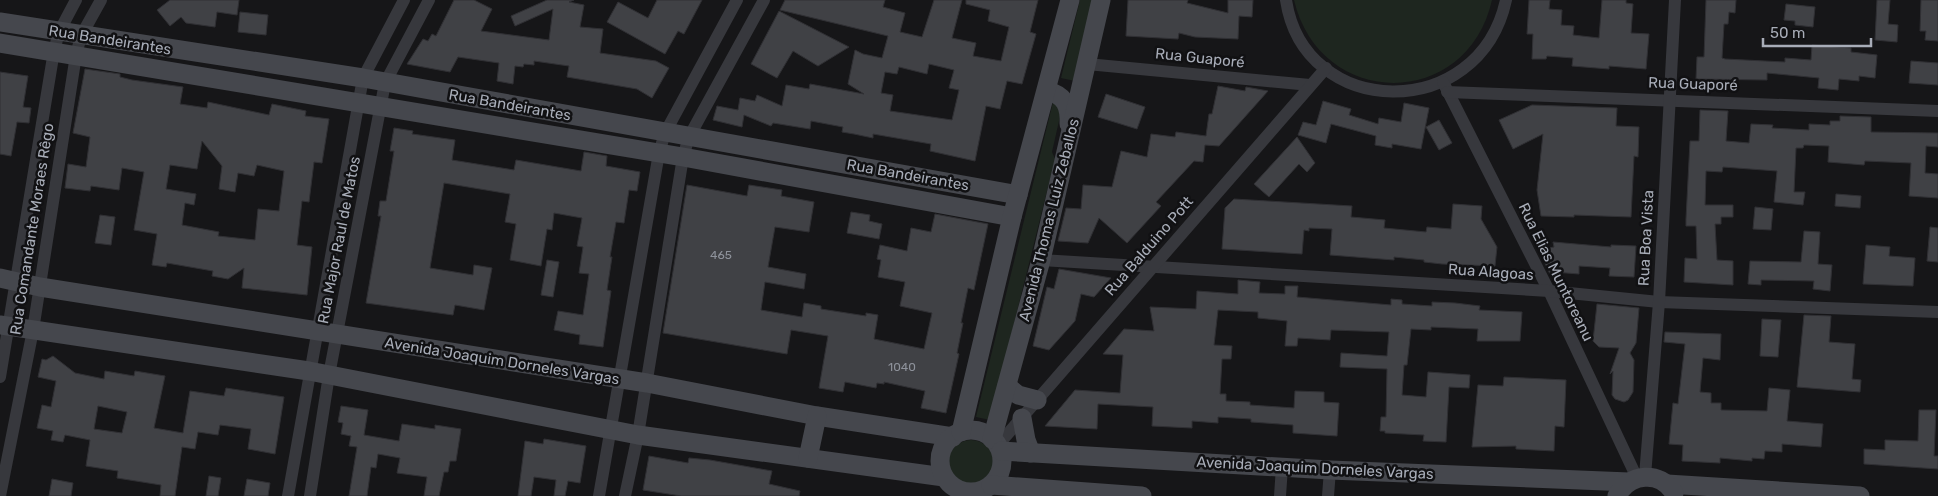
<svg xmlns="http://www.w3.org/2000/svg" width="1938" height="496" font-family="Rubik,sans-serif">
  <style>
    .green { fill: #1e261f }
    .building { fill: #404145; stroke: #303034; fill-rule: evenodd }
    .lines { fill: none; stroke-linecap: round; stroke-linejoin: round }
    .street { stroke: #37383d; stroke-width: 12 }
    .secondary { stroke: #45474d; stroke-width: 19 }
    .labels { text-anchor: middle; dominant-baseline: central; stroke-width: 5; stroke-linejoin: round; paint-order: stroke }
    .number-label { font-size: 12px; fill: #8e929b }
    .street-label { font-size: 15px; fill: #a8adb8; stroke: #111113 }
  </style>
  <rect width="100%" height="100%" fill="#161618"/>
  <g class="green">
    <path d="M1080,0h15l-20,81 -14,-3z"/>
    <path d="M1294,0h198c-25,111 -172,110 -198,0z"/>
    <path d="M1053,102l10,1 -11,49 3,7 -65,261 -14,-3z"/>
    <circle cx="971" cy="463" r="23"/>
  </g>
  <g class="building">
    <path d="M170,0h69l-2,15 -20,-3 -2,15 -29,-4 -5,-6 -11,9 -13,-16z"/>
    <path d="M454,0h20l18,9 -11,22 68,9 4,-31 -38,17 -4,-10 36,-16h27l-5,2 15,3 -4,22 23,2 -3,24 56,8 13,7 -17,30 -15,-9 -70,-12 2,-11 -35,-5v4l-10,-1 -1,3 -8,-1 -2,18 -16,-3 2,-18 -41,-6 -8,15 -43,-8 16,-25 5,2 4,-7 4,2z"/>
    <path d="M657,0h45l-18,34 -6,-3 -13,23 -58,-32 11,-20 30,16z"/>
    <path d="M785,0h100l-2,7 22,6 -5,19 22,5 12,-37h28l-10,38 24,5 -3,13 28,5 8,-34 -21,-6 2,-11 -24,-6v-4h72l-8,32 6,2 -14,50 -15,-3 -7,28 -14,-3 -11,55 -45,-10 1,-7 -58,-10v4l-19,-4 -12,-2 1,-5 -32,-6 -1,8 -37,-6 -2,3 -27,-11 -2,12 -29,-7 4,-14 21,4 2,-12 15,3 2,-6 25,11 4,-21 23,4 1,-5 54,10 -16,-10 7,-34 8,4 19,4 6,-22 -108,-26zM929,64l25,6 -5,18 10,2 -7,30 -62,-9 3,-16 -12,-2 4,-21 12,2 2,-7 28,7z"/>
    <path d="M1128,0h60l-1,3 41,10v-13h25l-1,17 -13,-1 -1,23 -43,-2 -16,-4 -1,6 -52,-3z"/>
    <path d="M1529,0h21l-1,9 13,1 -1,15 13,1 -1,9 26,3 3,-38h24v3l7,1 -2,29 18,1 -3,35 -37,-3v3l-37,-3 1,-8 -26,-2 -1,3h-14l1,-25h-6z"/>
    <path d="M1706,0h30l-1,13 -6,-1 -1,12h-4l-2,34 3,1 60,3v-4l26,2 1,-15 39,3v4l26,3 -2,23 -16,-2v5l-20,-2 -1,11 -20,-2 1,-10 -52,-5v7l-71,-1 1,-22h7z"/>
    <path d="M1877,0h13l-2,24 10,1 -1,17 -22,-2z"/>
    <path d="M1921,0h17v41l-13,-1 1,-9h-6z"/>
    <path d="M1786,4l29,3 -2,20 -18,-2v-4l-11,-1z"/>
    <path d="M779,11l70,36 -31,19 -25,-15 -16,27 -26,-14z"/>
    <path d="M240,12l28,3 -2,20 -28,-3z"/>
    <path d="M1911,61l27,2v22l-29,-2z"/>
    <path d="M85,69l35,5v3l12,3 51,7 -3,17 27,4 1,-6 61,13 3,-11 34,7 -1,5 24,3 -7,44 -8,-1 -5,40 -7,-1 -5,44 15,2 -5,48 -65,-7 2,-20 -16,11 -16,-3 1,-5 -46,-8 -1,4 -14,-2 5,-31 -23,-4 10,-58 -22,-4 -3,22 -28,-4 -1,5 -25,-3 3,-24 18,3 4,-30 -17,-4zM202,141l20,25 -3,23 16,3 3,-19 16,3 3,-11 27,6 -5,40 -21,-2 -3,31 -37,-4 1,-4 -37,-7 3,-22 9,2 2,-11 -30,-5 4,-24 27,4z"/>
    <path d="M0,72l28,4 -5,31 8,1 -2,15 -12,-1 -6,34 -11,-2z"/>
    <path d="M1218,86l27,5 1,-4 22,4 -49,55 -14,-1 -2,17 -9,-1 -38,41 5,4 -34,37 -28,-25 -11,25 -30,-2 8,-33 15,1 2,-24 29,2 9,-36 26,6 4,-23 24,3 1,-5 30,4 3,-22h3z"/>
    <path d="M1106,94l39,13 -8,22 -39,-12z"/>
    <path d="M1323,101l28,8 -2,6 29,9 1,-6 22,4 3,-19 25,5 -8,41 -29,-5v4l-17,-3 1,-9 -45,-12 -5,19 -28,-8 5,-13 13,3z"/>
    <path d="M1532,105l85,3 -1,18 23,1 -1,30 -4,-1 -3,61 -57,-2v2l-33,-1 -4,-26 6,-56 -30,15 -14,-29z"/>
    <path d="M1700,110l28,1 -2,30 23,2 2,-19 22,1 -1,3 37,2v-6l21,1v-4h10v-5l31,1v15l67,1v14l-12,-1 -1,27 13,1v24l-29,-2 2,-33 -46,-2 -1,4 -36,-3 1,-16 -25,-1 -1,3h-7l-2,44h11l-2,13 -29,-3 3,-31 -54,-4 -1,5 -16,-1 -1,34h28v12h-12v7h-6l2,36 16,1v24l-49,-3 1,-24 12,1 -1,-33h-10v-7l4,-78h9z"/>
    <path d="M1439,120l13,23 -13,7 -13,-23z"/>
    <path d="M394,128l19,3 -1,3 43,6 -3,20 62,10 2,-10 65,11 3,-19 23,4 -1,10 34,6 -3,19 -8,-1 -5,33 -8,-1 -6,35h2l-5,33 4,1 -8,56 -24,-3 1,-9 -26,-5 4,-19 25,4 6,-41 -10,-1 4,-26 -6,-1 5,-28 -28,-5 -2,17 -5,-1 -6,37 -31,-6 6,-36 -11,-2 5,-28 -66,-11 -14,85 43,7 1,-10 18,3 -8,42 -29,-5 -2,10 -87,-12 15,-87h-3l2,-15h6l8,-50h-4z"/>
    <path d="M1297,137l18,26 -8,9 -8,-8 -30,33 -15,-13z"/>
    <path d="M687,185l60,11 2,-11 33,5 -1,6 33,6 -5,30 -34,-5 -7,40 38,7 -2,15 -39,-7 -4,28 41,7 2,-14 17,3v3l45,7v-3l12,2 -4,24 50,10 8,-36 -32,-7 5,-24 -27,-5 3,-17 -4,-1 3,-14 27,6 4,-23 20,4 4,-18 53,10 -14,66 -6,-2 -7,35h2l-6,30 2,1 -13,59 -25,-5 4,-17 -41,-9v2l-7,-1 -1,5 -31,-6 -2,10 -24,-4 9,-52 -37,-6 -4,24 -124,-21z"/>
    <path d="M1836,194l25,2 -1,12 -25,-2z"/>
    <path d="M1234,199l118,7 -1,11 34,3 -1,8 42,4 1,-5 24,2 2,-25 29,2 -1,13 16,28 -2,19 -53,-2 -18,-2v-2l-30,-3v3l-64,-5 2,-26 -23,-1v3l-5,-1 -2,24 -80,-5 3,-41z"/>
    <path d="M1755,207l18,2 -2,21 -18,-1z"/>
    <path d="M851,212l19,3 -1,6 13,3 -3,15 -32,-6z"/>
    <path d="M100,215l15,2 -4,28 -16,-2z"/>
    <path d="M1930,227l8,1v34l-11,-1z"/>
    <path d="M1804,231l16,1 -2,32 14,1 -2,26 -17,-2 1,-8 -53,-1v5l-13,-1 2,-23 51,1z"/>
    <path d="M1553,242l58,5v-2l25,1 -2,31 -25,-1 1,-8 -31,-2v8l-25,-2 -4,2 -11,-24 15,-3z"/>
    <path d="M1866,245l24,2 -1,9 26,2 -2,28 -50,-2z"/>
    <path d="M547,260l12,2 -6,35 -12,-2z"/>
    <path d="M1059,269l52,9 -17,19 -13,-3 -6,27 -26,29 -16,-4 14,-59 7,2z"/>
    <path d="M1238,280l22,2 -1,11 26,1v-8h13l-1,11 94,8v-6l11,1v4l30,2v-4l23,1 25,3 -1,4 43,2 -2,29h-43l1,-12 -47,-2v3l-20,-1 -4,36h-3l-2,30 24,2 2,-25 42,3 -1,13 -20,-1 -3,55 -23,-1 1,-6 -39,-2v-2h-5l1,-14h5l1,-48 -47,-2 1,-14 46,3 2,-24 -58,-2 -1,10 -32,-2 -1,8h-12l2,-25 -29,-3v-6l-40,-2 -4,35 18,1 -1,13h-9l-2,35h6v7l24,1v3l44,3 1,-17 29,1v10l15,1 -2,33 -44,-3v-8l-42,-3v-3l-33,-2v6l-26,-2v7l-40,-2 1,-19 -55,-3 -1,25 -52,-3 30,-36 45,3 3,-38 -20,-1 21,-25 30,2 -4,-24 46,2 1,-18 41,3z"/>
    <path d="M1597,304l42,4 -3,35 -6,10 4,7 -1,32 -5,8 -4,2 -9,-3 -3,-4 1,-24 -3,3 9,-26 -20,-1 -6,-6z"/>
    <path d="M1804,315l27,1 -2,26 26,2 -3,35 9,1 -1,12 -63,-5z"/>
    <path d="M1762,319l19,1 -3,37 -18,-1z"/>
    <path d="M1665,332l56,2 -1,26 -17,-2 -3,34 11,1v10h10v7l46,1 2,-23 21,2 -3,31 36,3 -2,23 -39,-3v8l-17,-1 -1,8 -12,-1v3l-32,-3v5l-38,-2 1,-16 -14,-1 4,-41 5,1 7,-60 -21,-2z"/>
    <path d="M53,356l22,17 29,6 1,-8 29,5 1,-5 30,5 -11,52 29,5 7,-42 34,5 2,-8 58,9 -9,57 -27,-5 3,-20 -31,-4 -2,10 -20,-3 -3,17 -13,-2 -7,49h-15l1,-11 -44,-7 1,-7 -32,-5 4,-26 -25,-5 -2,7 -12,-2 2,-9 -16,-3 5,-23 9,2 5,-26 -18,-4 4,-18 4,1zM98,406l29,6 -5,21 -28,-4z"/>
    <path d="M1504,377l62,3 -2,47 -9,-1 -1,25 -38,-2v-3l-44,1 6,-62 25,1z"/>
    <path d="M341,406l27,4 -4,25 35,6 3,-17 33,5v-4l26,4 -5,32h-6l-2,11h-4l-5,24h-15l3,-19 -30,-4 3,-15 -22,-4 -2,14 -5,-1 -4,29h-18l8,-49 -8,-1 2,-10 -10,-2 2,-11 -5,-1z"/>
    <path d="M1919,410h17l-2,46h4v13l-74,-5v-15l21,1v-10l33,1z"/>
    <path d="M544,439l42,7 -6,37 -12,-2 -3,15h-11l2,-16 -22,-3 -3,19h-13l7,-55 18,3z"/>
    <path d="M649,456l39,7 1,-5 21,2 62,11 -3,13 31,7 -1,5h-118l-38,-6z"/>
    <path d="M209,476l12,2 -3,18h-12z"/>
    <path d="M52,479l21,4 -2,13h-22z"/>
    <path d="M247,479l23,4 -2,13h-24z"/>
  </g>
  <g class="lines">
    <g class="street">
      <path d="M1286,0c18,120 193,124 220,0"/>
      <path d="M1087,64l223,21"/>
      <path d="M1443,82l106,209 88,187"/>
      <path d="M1447,92l491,19"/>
      <path d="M1041,260l508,31 110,11 279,10"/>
      <path d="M0,377l54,-326 5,-19 17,-32"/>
      <path d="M998,445l328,-377"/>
      <path d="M1645,476l14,-174 16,-302"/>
      <path d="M0,496l33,-166 43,-275 5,-19 20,-36"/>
      <path d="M288,496l75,-418 41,-78"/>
      <path d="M310,496l19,-121 56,-292 44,-83"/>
      <path d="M599,496l60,-343 6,-20 72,-133"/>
      <path d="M625,496l13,-61 45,-278 6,-20 75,-137"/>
      <path d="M1280,496l2,-29"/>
      <path d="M1328,496l2,-26"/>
    </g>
    <g class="secondary">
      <path d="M0,22l363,56 655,117"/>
      <path d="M0,43l683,114 329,60"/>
      <path d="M1047,91c18,4 23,15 22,33"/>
      <path d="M0,278l40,9 607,96 170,33 136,21"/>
      <path d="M0,325l309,46 329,64 306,42"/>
      <path d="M1007,386l11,9 19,5"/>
      <path d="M1022,418l4,22 5,13"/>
      <circle cx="971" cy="461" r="31"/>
      <path d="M961,432l51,-215 58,-217"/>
      <path d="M992,439l49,-179 60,-260"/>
      <path d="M1001,451l329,19 299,12"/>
      <path d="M808,458l9,-42"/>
      <path d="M1667,484l193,12"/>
      <path d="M991,485l151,11"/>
      <path d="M1617,496c12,-23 43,-26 57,-3"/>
    </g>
  </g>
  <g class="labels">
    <g class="number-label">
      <text x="721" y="255">465</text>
      <text x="902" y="367">1040</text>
    </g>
    <g class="street-label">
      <text transform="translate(110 40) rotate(9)">Rua Bandeirantes</text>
      <text transform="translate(1200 58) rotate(6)">Rua Guaporé</text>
      <text transform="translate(1693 84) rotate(2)">Rua Guaporé</text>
      <text transform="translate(510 105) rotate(10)">Rua Bandeirantes</text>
      <text transform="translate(908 175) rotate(10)">Rua Bandeirantes</text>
      <text transform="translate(1049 220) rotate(-76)">Avenida Thomas Luiz Zeballos</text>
      <text transform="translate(32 229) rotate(-81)">Rua Comandante Moraes Rêgo</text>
      <text transform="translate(1646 238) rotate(-87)">Rua Boa Vista</text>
      <text transform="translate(339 240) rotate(-79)">Rua Major Raul de Matos</text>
      <text transform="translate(1149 246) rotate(-49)">Rua Balduino Pott</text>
      <text transform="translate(1491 272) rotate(4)">Rua Alagoas</text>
      <text transform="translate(1556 272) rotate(64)">Rua Elias Muntoreanu</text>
      <text transform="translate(502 361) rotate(9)">Avenida Joaquim Dorneles Vargas</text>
      <text transform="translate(1315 468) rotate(3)">Avenida Joaquim Dorneles Vargas</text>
    </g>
  </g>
  <path d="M1763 38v8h108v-8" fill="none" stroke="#a8adb8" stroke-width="2.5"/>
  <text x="1770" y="38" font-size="15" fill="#a8adb8" stroke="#111113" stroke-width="4" paint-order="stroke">50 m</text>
</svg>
